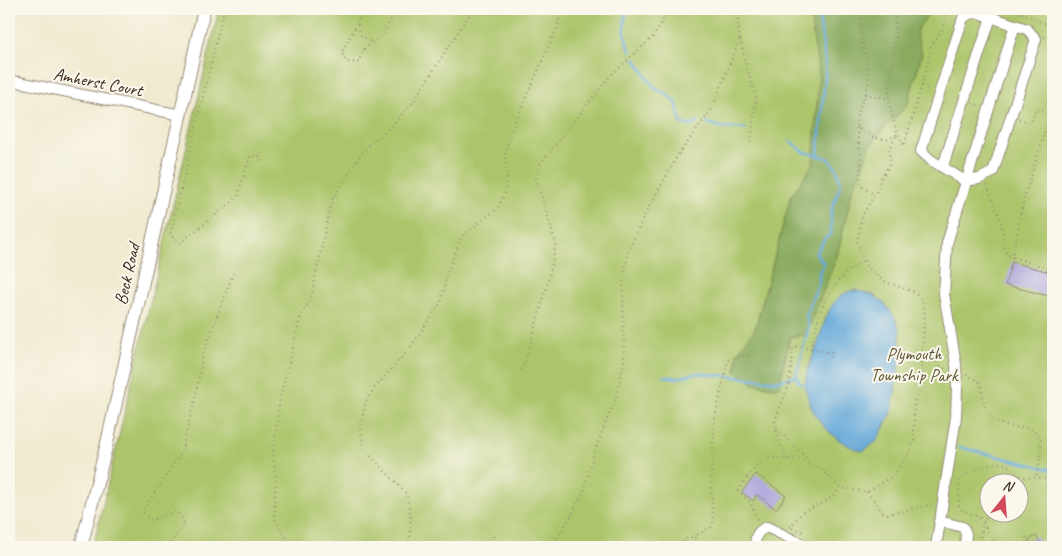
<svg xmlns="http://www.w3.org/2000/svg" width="1062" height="556" font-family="Caveat,sans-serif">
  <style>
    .green { fill: #acc56b; stroke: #747844; fill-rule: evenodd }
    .forest { fill: #89aa5f; stroke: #626a3e }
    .water { fill: #63a8d9; stroke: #4f697c }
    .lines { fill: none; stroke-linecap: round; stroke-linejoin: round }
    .stream { stroke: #63a8d9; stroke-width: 2.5 }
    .building { fill: #aca4db }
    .minor-casing { stroke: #968a77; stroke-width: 12 }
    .major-casing { stroke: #968a77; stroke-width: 14 }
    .path { stroke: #968a77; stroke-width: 2; stroke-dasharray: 1 4; stroke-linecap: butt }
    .minor { stroke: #fff; stroke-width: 10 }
    .major { stroke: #fff; stroke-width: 12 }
    .labels { text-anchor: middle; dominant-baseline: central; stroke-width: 4; stroke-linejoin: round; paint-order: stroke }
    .street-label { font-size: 18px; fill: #3b2a1e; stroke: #fbf7ec }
    .park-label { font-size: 18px; fill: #5d5835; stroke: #fbf7ec }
  </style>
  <rect width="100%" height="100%" fill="#fbf7ec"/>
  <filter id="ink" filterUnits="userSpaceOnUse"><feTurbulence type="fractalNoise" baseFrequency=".02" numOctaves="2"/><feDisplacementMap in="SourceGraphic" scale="10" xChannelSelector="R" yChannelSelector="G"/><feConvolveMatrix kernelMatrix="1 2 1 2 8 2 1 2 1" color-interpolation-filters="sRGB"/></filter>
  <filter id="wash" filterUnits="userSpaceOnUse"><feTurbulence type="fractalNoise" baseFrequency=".0096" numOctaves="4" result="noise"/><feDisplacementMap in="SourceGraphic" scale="20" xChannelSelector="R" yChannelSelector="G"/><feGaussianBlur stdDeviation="1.12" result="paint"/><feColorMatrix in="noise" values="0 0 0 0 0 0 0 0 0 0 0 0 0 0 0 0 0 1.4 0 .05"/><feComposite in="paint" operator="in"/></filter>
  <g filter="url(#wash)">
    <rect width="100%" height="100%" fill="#f0ead0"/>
    <path class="green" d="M219,9h834v538h-960zM990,484h30v30h-30z"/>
    <path class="forest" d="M809,9h122l-15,23 6,22 -15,52 -22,21 -15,20 -17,41 -16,68 -31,79 -16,2 -11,51 -25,-4 -18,-13 2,-19 17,-23 36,-133 22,-31 6,-91z"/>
    <path class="water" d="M854,290l19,5 11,8 10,13 6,14v29l-8,53 -16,30 -13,9c-29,-7 -60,-40 -57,-72 1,-13 8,-24 12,-36 7,-22 11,-47 36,-53z"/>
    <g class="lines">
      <g class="stream">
        <path d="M627,9c-4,12 -3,32 4,42"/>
        <path d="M818,9l8,59 -8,87"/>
        <path d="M635,59l20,30 8,3 13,10 5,21 10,3 8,-5"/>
        <path d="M707,123l17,5 22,1"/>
        <path d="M790,141l14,11 24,6 9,11 4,14 -10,28v24l-6,3 -9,15 8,11 -5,8v9l-13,35 3,10 -13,50 3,6 9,5"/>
        <path d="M664,376l14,2 18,-5 81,8 19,-5"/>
        <path d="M959,447l94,23"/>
      </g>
    </g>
    <g id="blocks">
      <g class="building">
        <path d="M1012,262l41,11v24l-48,-12z"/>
        <path d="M756,474l30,22 -10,13 -19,-14 -4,6 -11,-9z"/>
        <path d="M1036,536l6,9 -10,2 -4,-7z"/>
      </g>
    </g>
  </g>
  <g filter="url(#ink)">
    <use href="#blocks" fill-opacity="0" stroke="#968a77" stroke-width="1"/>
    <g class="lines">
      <g class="minor-casing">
        <g id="minor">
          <path d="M978,13l49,16 9,10 -43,133 -14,7 -14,2 -34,-21 -10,-9 42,-133 6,-4z"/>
          <path d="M9,80l172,35"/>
          <path d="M943,166l48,-149"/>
          <path d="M939,521l24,6 3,7 -1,13"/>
          <path d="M756,547c-2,-10 1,-16 11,-20l41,20"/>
          <path d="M936,547l20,-130 1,-29 -1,-24 -12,-70 3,-51 68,-218"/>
        </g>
      </g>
      <g class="major-casing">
        <path id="major" d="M81,547l26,-104 97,-434"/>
      </g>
      <g class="path">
        <path d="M224,9l-54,226 10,8 57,-45 13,-42h9l3,8"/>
        <path d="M361,9c-2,18 -12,26 -19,43l4,10 12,1 6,-14 18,-14 15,-26"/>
        <path d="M737,9l2,24 7,33 10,30 -5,46"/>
        <path d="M865,9c-12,26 6,49 3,76 -2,17 -14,21 -11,43l15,9 14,3 12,-6c-4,-12 -9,-25 -9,-38 -1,-25 14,-66 2,-87"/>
        <path d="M1012,9l41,18"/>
        <path d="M358,25l3,10 10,7"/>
        <path d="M1044,37l9,-1"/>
        <path d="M922,86l9,4"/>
        <path d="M865,94l24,5"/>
        <path d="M972,103l9,3"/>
        <path d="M1019,119l12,4 5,-15 16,4"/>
        <path d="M857,128c0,12 4,22 4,33 0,9 -2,15 0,25l14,9"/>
        <path d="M987,185l14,36 4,30 2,4 46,15"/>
        <path d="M1012,258l12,-60 29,-90"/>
        <path d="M811,349l21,4"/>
        <path d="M921,349l26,22"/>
        <path d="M831,357l1,-8"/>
        <path d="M520,370l5,-7 24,-85 7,-34 -20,-66 4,-14 70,-88 44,-40 15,-27"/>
        <path d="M966,375l13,6c5,10 3,24 10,33 21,30 69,-12 46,65"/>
        <path d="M777,429l32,32"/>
        <path d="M787,460l-10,-25 -2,-14 14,-37 4,-36 4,-2 14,3c9,-43 14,-62 51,-88"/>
        <path d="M747,478l13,-16 9,-4 34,2 19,10 19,18 26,4 26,-16 16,-23 5,-12v-38l9,-21 -2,-19 4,-48 -3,-14 -8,-9 -31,-11 -17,-15 -9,-24 6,-28 15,-25 3,-11 9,-14 -1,-16 9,-14 6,12 23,-80 4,-19 11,-17 7,-21"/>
        <path d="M751,481l-4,-3 -9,13 13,12 7,18"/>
        <path d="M867,492l16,20 5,2 45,-10"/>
        <path d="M990,516l-7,5 5,12 12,14"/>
        <path d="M790,527l12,-15 25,-11 14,-12"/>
        <path d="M792,528l14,5"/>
        <path d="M1026,537l3,10"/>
        <path d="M167,547l15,-19 2,-7 -7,-9 -27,8 -8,-8 39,-59 15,-59 7,-40 31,-83"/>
        <path d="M290,547l-16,-31 2,-38 -3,-22 7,-58 21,-83 10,-17 20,-96 34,-54 19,-15 27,-28 62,-96"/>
        <path d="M409,547l2,-29 -4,-24 -43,-45 -4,-22 6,-26 10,-15 32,-35 33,-49 6,-28 14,-37 36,-28 8,-16 2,-16 -2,-22 5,-21 48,-109 3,-16"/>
        <path d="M482,547l12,-11"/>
        <path d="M552,547l19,-31 12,-23 12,-43 21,-53 8,-35 -1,-79 5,-31 15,-34 35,-63 34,-46 28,-71"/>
        <path d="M682,547l1,-7 14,-5"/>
        <path d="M689,547l8,-12 14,-8 2,-3 -2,-43 3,-58 14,-63 24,-6"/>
        <path d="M979,547l4,-26 -4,-4 -17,-7 -3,-4v-23l4,-7 20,-10 13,-3 10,1 16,13 31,2"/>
      </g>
      <use href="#minor" class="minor"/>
      <use href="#major" class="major"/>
    </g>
  </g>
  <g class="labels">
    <g class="street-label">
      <text transform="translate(98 82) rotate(11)">Amherst Court</text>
      <text transform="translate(127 274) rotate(-77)">Beck Road</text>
    </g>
    <g class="park-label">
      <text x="914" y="354">Plymouth<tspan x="914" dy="21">Township Park</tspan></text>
    </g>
  </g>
  <rect width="1062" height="556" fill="none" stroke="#fbf7ec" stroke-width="30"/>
  <g transform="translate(1004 498) rotate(17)"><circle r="24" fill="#fbf7ec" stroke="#aea59a"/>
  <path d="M0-4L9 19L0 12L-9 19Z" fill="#d1495b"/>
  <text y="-8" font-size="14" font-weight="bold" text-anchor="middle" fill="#3b2a1e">N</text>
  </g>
</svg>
